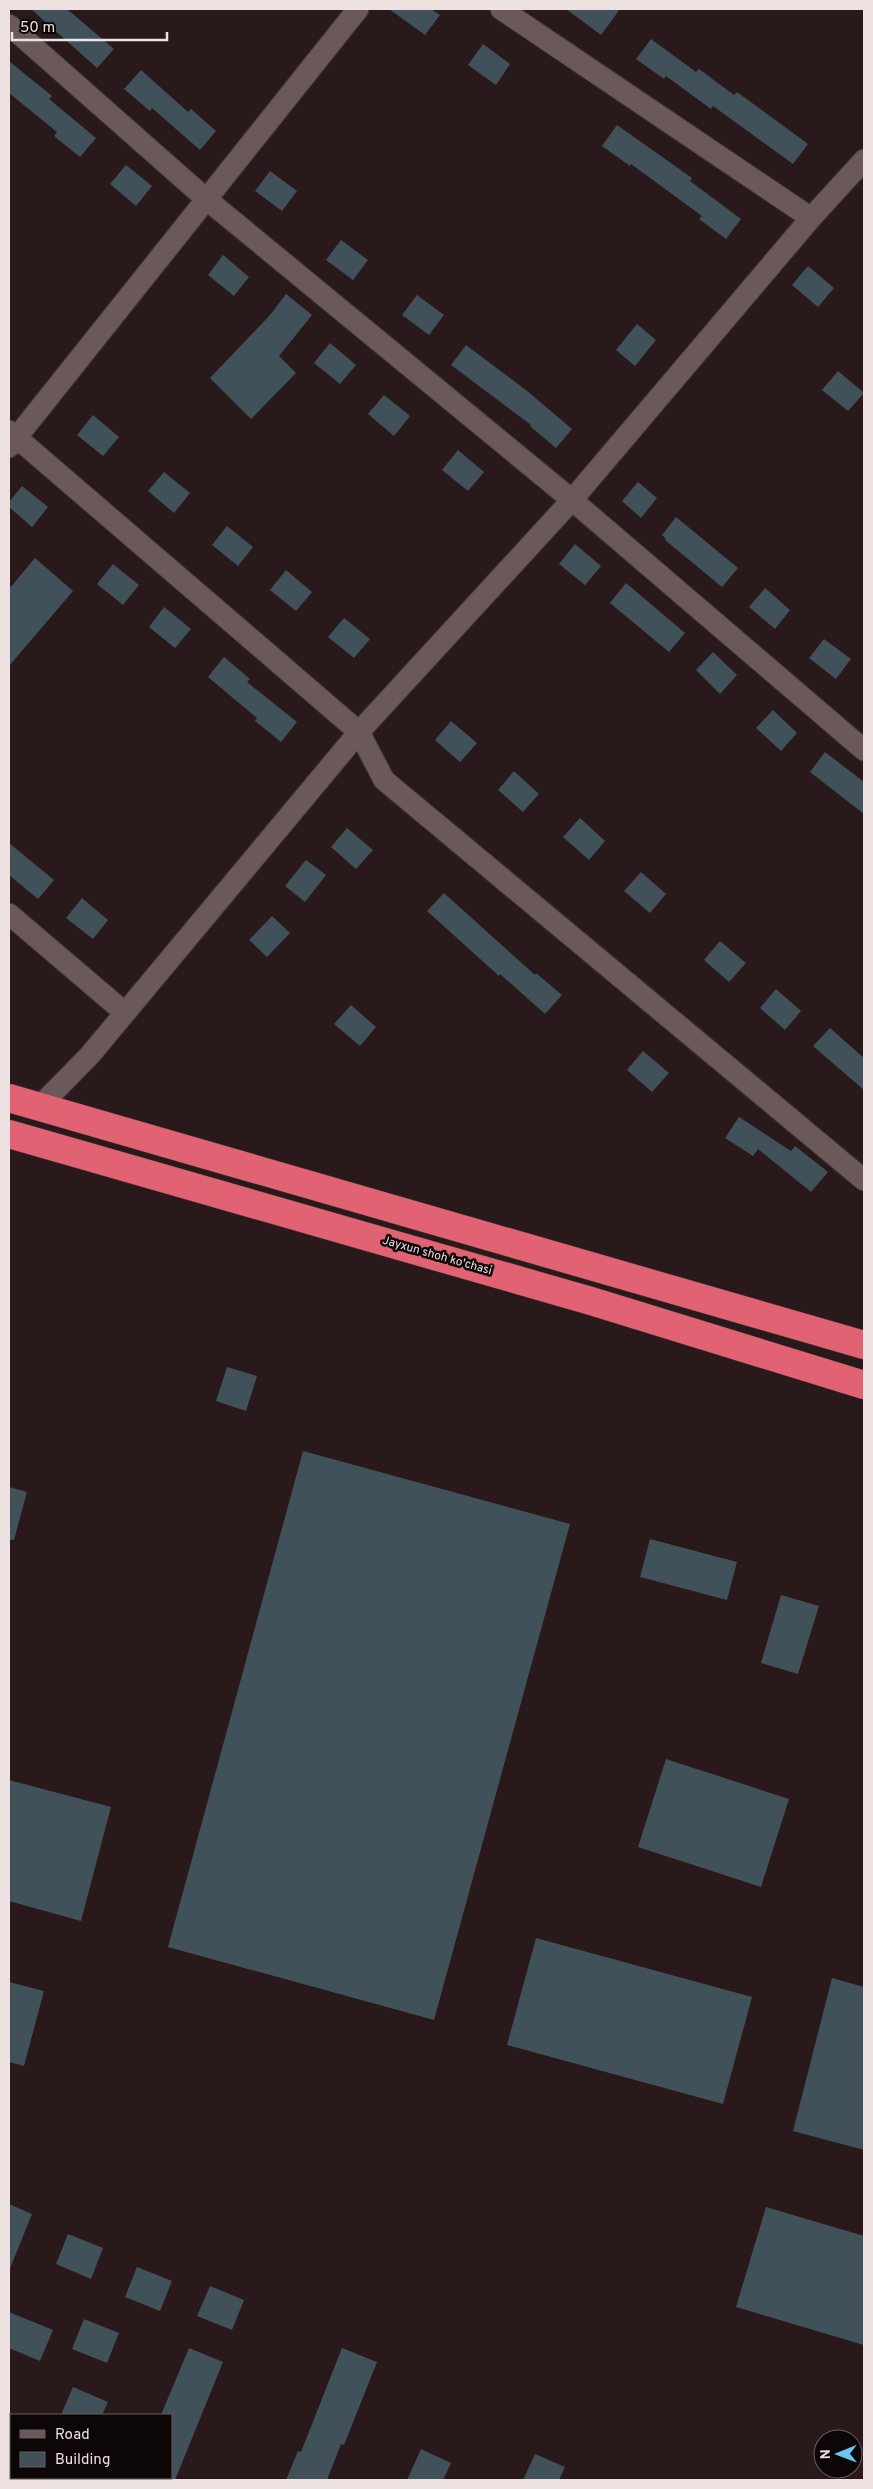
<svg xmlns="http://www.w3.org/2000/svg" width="873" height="2489" font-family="Overpass,sans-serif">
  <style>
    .building { fill: #41515a }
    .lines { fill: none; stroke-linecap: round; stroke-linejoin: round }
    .street-casing { stroke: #413536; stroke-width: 23 }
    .highway-casing { stroke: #413536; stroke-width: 29 }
    .street { stroke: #6b5859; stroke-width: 21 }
    .highway { stroke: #e16273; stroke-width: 28 }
    .labels { text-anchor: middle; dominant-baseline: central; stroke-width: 5; stroke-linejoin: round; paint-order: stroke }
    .street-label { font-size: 12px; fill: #ede1e1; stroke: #0d0607 }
  </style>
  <rect width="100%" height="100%" fill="#29191a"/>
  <g class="building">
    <path d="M31,9h36l47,40 -17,19z"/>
    <path d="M389,9h42l9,6 -15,20z"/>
    <path d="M566,9h54l-19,26z"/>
    <path d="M651,39l45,33 3,-3 35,26 3,-3 71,52 -15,20 -80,-58 -2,3 -45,-33 -2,3 -28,-20z"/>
    <path d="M483,44l27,20 -14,21 -28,-20z"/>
    <path d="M9,61l43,35 -3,3 47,39 -16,19 -26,-21 3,-4 -48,-39z"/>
    <path d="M141,70l47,42 3,-3 25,22 -16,19 -48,-42 -2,3 -26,-22z"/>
    <path d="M617,125l75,53 -2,3 51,38 -15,20 -27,-20 3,-3 -71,-52 -1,2 -28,-20z"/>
    <path d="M126,165l26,21 -16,20 -26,-22z"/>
    <path d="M270,171l27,20 -15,20 -27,-20z"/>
    <path d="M341,240l27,20 -15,20 -27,-20z"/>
    <path d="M223,255l26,22 -15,19 -26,-21z"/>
    <path d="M808,266l26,22 -16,19 -26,-22z"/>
    <path d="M286,294l26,21 -33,41 17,17 -45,46 -41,-41 61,-64z"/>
    <path d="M417,295l27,20 -15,20 -27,-20z"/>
    <path d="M637,324l19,16 -21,26 -19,-16z"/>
    <path d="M330,343l26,22 -16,19 -26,-21z"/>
    <path d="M466,345l60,45 46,39 -16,19 -26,-22 1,-1 -80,-60z"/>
    <path d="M838,371l26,22 -16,18 -26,-21z"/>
    <path d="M384,395l26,21 -16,20 -26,-22z"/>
    <path d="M93,415l26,22 -16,19 -26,-21z"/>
    <path d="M458,450l26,22 -16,19 -26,-21z"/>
    <path d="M164,472l26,21 -16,20 -26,-22z"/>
    <path d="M638,482l19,16 -16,20 -19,-17z"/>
    <path d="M22,486l26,21 -16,20 -23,-20v-5z"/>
    <path d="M676,517l62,51 -16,19 -57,-47 1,-1 -4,-4z"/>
    <path d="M227,526l26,21 -15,19 -26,-21z"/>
    <path d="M575,544l26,22 -16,19 -26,-21z"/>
    <path d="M35,558l38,33 -64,75v-77z"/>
    <path d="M113,564l26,21 -16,20 -26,-21z"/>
    <path d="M286,570l26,22 -16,19 -26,-21z"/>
    <path d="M626,583l59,50 -16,19 -59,-49z"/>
    <path d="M765,588l25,22 -15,19 -26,-22z"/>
    <path d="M164,607l27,22 -16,19 -26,-21z"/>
    <path d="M344,618l26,21 -16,19 -26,-21z"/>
    <path d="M824,639l27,20 -15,20 -27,-21z"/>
    <path d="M713,652l24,23 -17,19 -24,-24z"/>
    <path d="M224,657l26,22 -3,3 50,40 -16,20 -26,-21 2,-3 -49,-41z"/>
    <path d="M773,710l24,23 -16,18 -25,-23z"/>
    <path d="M451,721l26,22 -17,19 -25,-22z"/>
    <path d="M825,752l39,30v32l-54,-42z"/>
    <path d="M514,771l25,23 -16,18 -25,-22z"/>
    <path d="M580,818l25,23 -16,19 -26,-23z"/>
    <path d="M347,828l26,22 -17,19 -25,-22z"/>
    <path d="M9,843l45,37 -16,19 -29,-24z"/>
    <path d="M306,860l20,15 -21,27 -20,-16z"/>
    <path d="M641,872l25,22 -16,19 -26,-22z"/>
    <path d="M444,893l91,82 1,-2 26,22 -17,19 -45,-40 -1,2 -72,-65z"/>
    <path d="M82,898l26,22 -15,19 -27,-21z"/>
    <path d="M272,916l18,17 -23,24 -18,-17z"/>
    <path d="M720,941l26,22 -17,19 -25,-22z"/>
    <path d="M776,989l25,22 -16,19 -25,-22z"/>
    <path d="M351,1005l25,22 -16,19 -26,-22z"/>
    <path d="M830,1028l34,30v32l-51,-44z"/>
    <path d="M643,1051l26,22 -17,19 -25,-22z"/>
    <path d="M739,1117l52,34 4,-5 33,26 -17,20 -53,-43 -5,7 -28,-18z"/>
    <path d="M227,1367l30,9 -11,35 -30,-10z"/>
    <path d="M303,1451l267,73 -136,496 -266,-73z"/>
    <path d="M9,1487l18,5 -13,48h-5z"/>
    <path d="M650,1539l87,23 -10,38 -87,-23z"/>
    <path d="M781,1595l38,11 -21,68 -37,-11z"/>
    <path d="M666,1759l123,40 -28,88 -123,-40z"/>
    <path d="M9,1780l102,27 -30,114 -72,-20z"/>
    <path d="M536,1938l216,59 -29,107 -216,-59z"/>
    <path d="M832,1978l32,9v163l-71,-19z"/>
    <path d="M9,1982l35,9 -20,75 -15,-4z"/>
    <path d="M9,2204l23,10 -23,57z"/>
    <path d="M766,2207l98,29v109l-128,-38z"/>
    <path d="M68,2234l35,14 -12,31 -35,-15z"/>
    <path d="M137,2267l35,14 -12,30 -35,-14z"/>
    <path d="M210,2286l34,14 -12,30 -35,-14z"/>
    <path d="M9,2312l44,18 -13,31 -31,-13z"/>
    <path d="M84,2319l35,14 -12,30 -35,-14z"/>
    <path d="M189,2348l34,14 -48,118h-4v-65h-10z"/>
    <path d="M342,2348l35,14 -33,83 -3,-1 -14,36h-41l12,-29 3,1z"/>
    <path d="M73,2387l35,15 -6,13h-41z"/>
    <path d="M421,2449l30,14 -8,17h-36z"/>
    <path d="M535,2454l30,13 -6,13h-36z"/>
  </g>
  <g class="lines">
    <g class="street-casing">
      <g id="street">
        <path d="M501,9l310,209"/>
        <path d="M9,25l196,173 367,302 292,250"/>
        <path d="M9,431l350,301 25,48 480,400"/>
        <path d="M9,447l349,-438"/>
        <path d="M9,914l115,98"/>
        <path d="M39,1107l51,-52 269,-323 213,-232 239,-282 53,-58"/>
      </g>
    </g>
    <g class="highway-casing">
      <g id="highway">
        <path d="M9,1098l855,247"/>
        <path d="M9,1134l582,167 273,84"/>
      </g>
    </g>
    <use href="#street" class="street"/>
    <use href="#highway" class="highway"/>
  </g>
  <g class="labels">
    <g class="street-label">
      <text transform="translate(437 1256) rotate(16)">Jayxun shoh ko'chasi</text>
    </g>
  </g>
  <rect width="873" height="2489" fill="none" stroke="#ede1e1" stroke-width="20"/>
  <rect x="10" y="2414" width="162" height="65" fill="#0d0607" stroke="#675e5e"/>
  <rect x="20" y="2430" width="25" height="8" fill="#6b5859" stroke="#675e5e"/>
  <text x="55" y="2439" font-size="15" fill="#ede1e1">Road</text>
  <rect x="20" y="2452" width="25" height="15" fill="#41515a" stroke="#675e5e"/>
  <text x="55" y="2464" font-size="15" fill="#ede1e1">Building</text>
  <g transform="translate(838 2454) rotate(269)"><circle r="24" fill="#0d0607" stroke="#675e5e"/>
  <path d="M0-4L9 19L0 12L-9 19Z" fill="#6bc3f2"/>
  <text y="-8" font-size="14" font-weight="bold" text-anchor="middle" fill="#ede1e1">N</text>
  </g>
  <path d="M12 32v8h155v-8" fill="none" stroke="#ede1e1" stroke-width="2.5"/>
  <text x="20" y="32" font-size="15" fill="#ede1e1" stroke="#0d0607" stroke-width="4" paint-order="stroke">50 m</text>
</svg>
